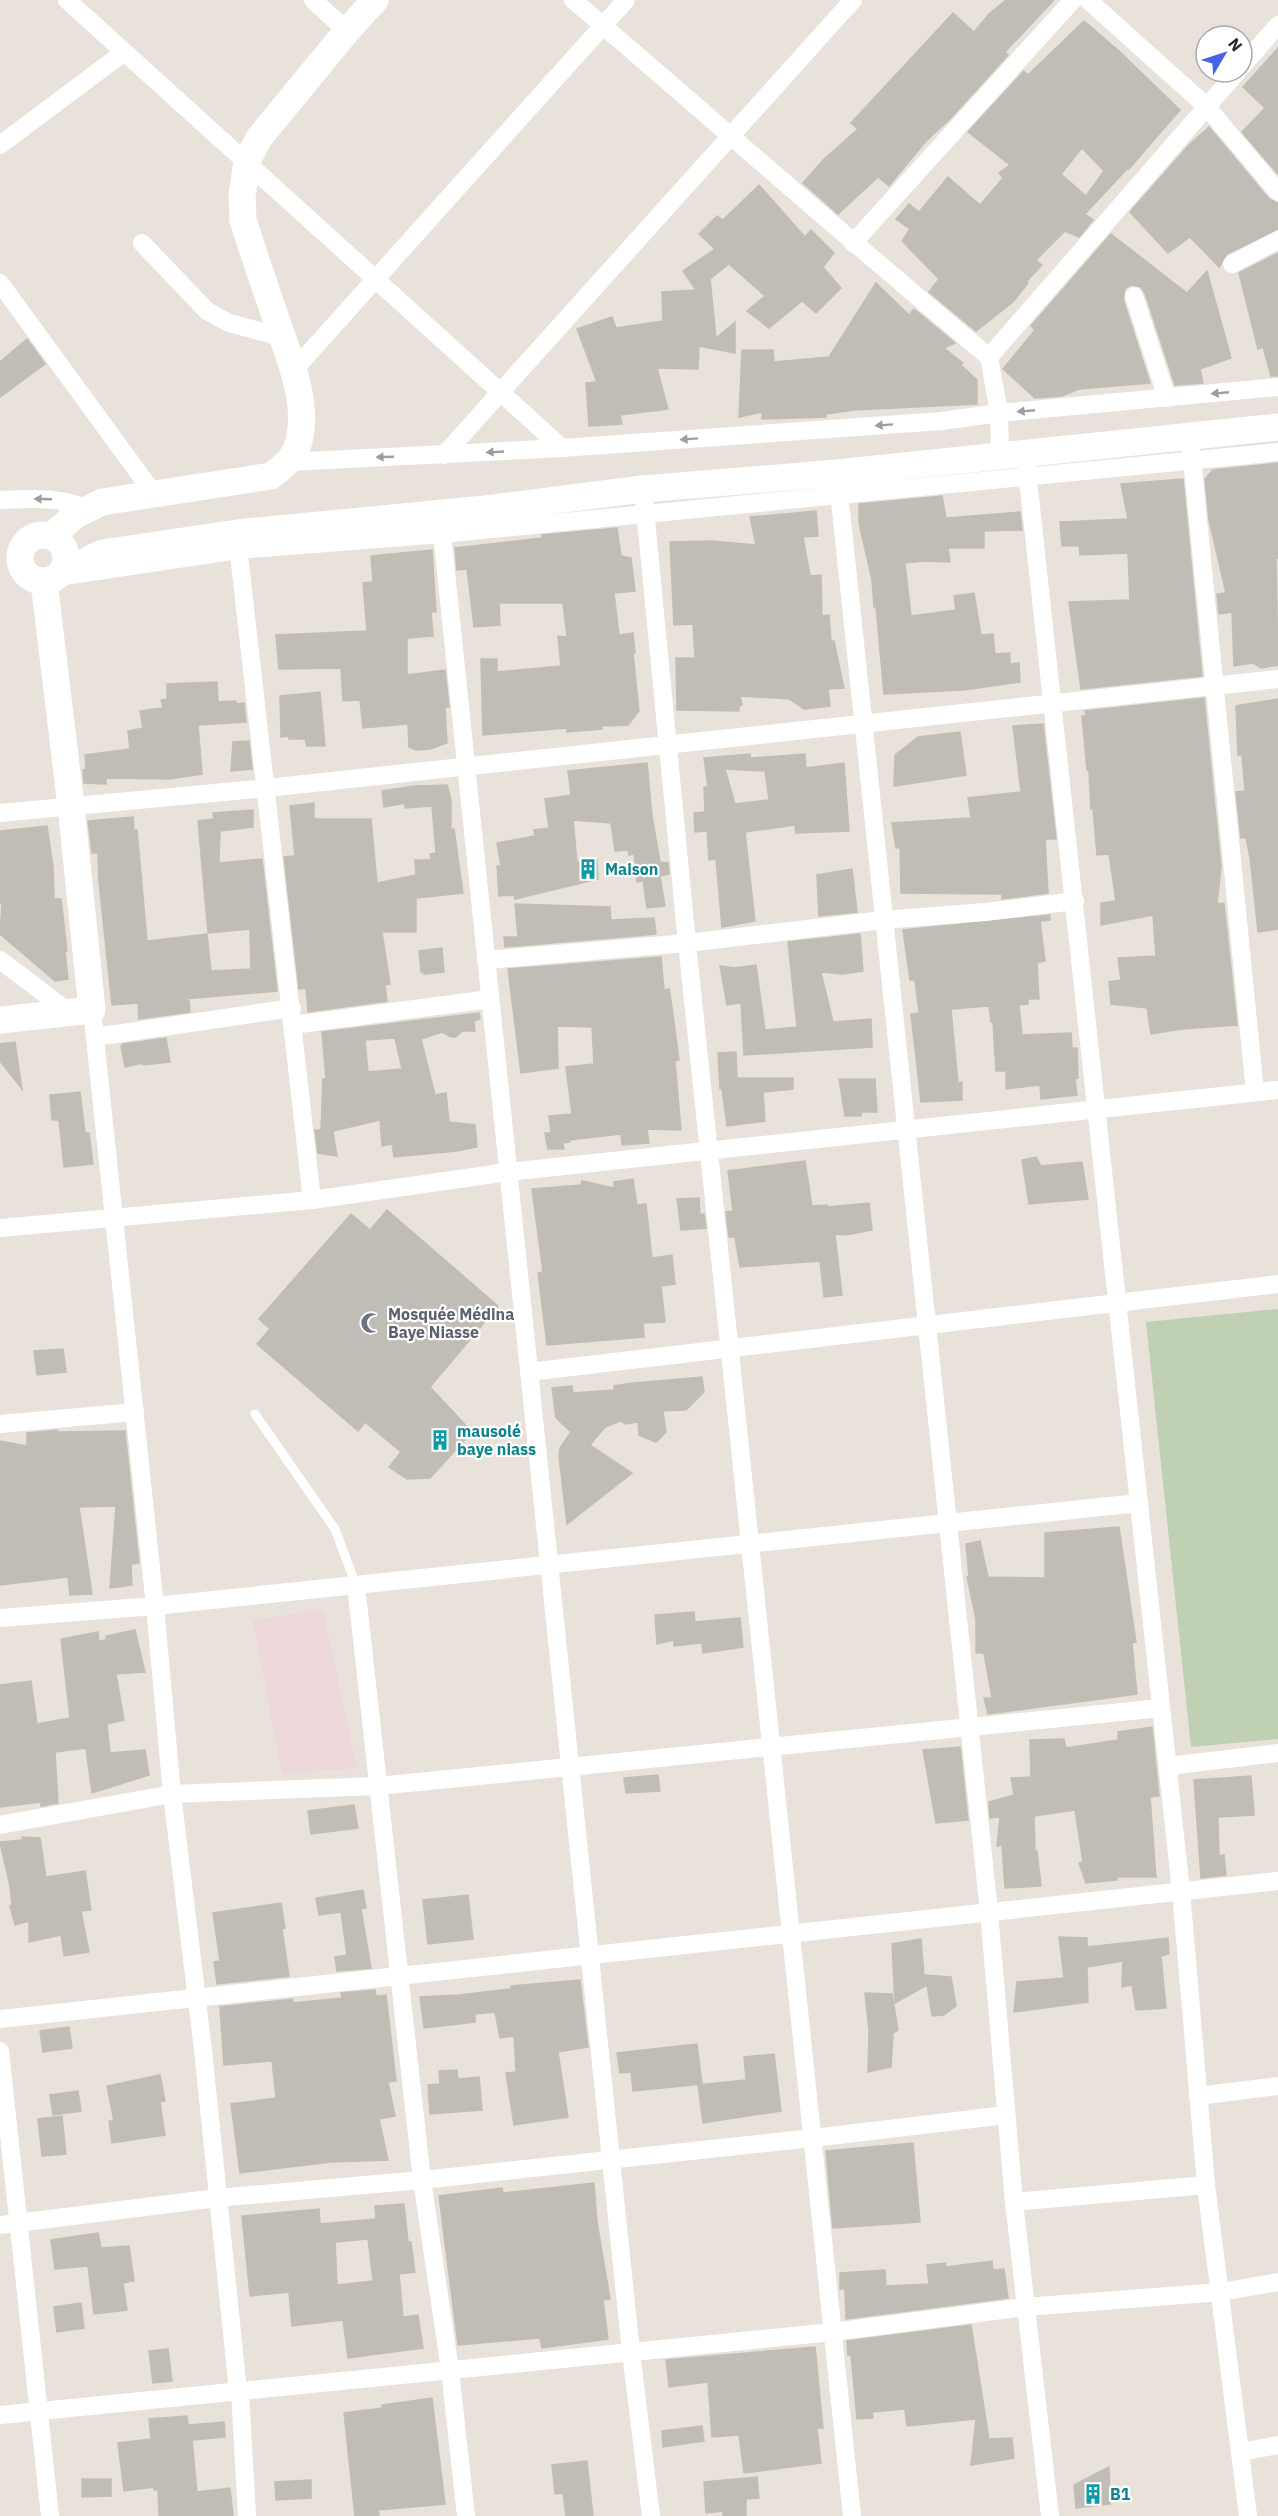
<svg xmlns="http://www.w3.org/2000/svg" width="1278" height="2516" font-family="'IBM Plex Sans',sans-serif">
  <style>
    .medical { fill: #eed7d8 }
    .cemetery { fill: #c0d0b3 }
    .building { fill: #c0bcb6; stroke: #c3beb4; stroke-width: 1.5; fill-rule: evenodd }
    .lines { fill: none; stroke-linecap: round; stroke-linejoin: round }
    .lane { stroke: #fff; stroke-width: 9 }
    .street { stroke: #fff; stroke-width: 18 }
    .secondary { stroke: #fff; stroke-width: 27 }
    .oneway { fill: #9e9e9e }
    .labels { text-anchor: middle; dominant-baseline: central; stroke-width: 4.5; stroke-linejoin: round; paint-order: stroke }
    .culture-label { font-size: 16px; font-weight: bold; fill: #0d838f; stroke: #fff; text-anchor: start }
    .worship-label { font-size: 16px; font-weight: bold; fill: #5b616d; stroke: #fff; text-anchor: start }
  </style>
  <rect width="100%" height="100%" fill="#e8e2da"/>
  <path class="medical" d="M323,1610l34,158 -75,6 -29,-154z"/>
  <path class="cemetery" d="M1278,1309v430l-87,8 -45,-425z"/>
  <g class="building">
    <path d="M1006,0h48l-49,52 3,3 -60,66 -22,20 -37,45 -11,-9 -40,37 -35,-31 21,-24 34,-30 -7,-6 102,-110 21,19 15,-18z"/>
    <path d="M1084,21l35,30 61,59 -52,60 -1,-1 -42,45 8,6 -14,17 -14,-6 -29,29 6,5 -16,17 2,1 -15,19 -37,29 -47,-39 10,-13 -37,-38 8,-12 -14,-10 13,-15 10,8 29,-35 32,28 23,-27 -4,-5 11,-8 -42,-33 56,-61 4,4zM1082,148l22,23 -18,25 -25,-22z"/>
    <path d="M1278,48v126l-36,-42 23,-24 -22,-21z"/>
    <path d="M1209,127l60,72 9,4v26l-51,25 -8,13 -29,-30 -22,16 -38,-41 59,-67z"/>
    <path d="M759,185l46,52 6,-7 23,23 -11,14 18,21 -25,25 -14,-12 -33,27 -22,-17 18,-15 -36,-32 -19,15 6,59 19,-16v31l-36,-7 -1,23 -41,-1 11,41 -48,6 2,9 -33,2 -3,-43 11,-1 -20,-53 35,-12 4,11 47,-7 -1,-29 34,-2 -13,-19 32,-22 -16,-15 18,-18 6,4z"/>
    <path d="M1111,234l76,59 20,-22 24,87 -31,11 3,14 -28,2 -30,-92 -4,-6 -10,-2 -6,4 -2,10 27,84 -71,6 -17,7 -27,2 -32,-29 32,-39 -4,-4z"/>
    <path d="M1278,253v123h-7l-8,-29 -5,2 -19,-76z"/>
    <path d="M876,283l33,32 5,-6 41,34 -11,5 19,15 -2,2 16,15v24l-123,6 -28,4v3l-64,2v-7l-23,5 3,-67h31l1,12 55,-5z"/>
    <path d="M27,339l18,25 -45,33v-35z"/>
    <path d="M1278,463v95h-2l2,107 -17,3 -8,-5 -19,3 -2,-54 -13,2 -2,-20 9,-1 -17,-73 -4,-41 8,-9z"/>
    <path d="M1183,479l19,197 -121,13 -12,-87 61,-2 -2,-47 -48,2 -1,-9h-17l-2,-24 68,-3 -7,-35z"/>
    <path d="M942,496l4,22 74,-6 2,18 -38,1v17h-36l2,14 -25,-1 -20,2 6,53 45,-6 -2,-14 20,-3 7,42 12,-1 2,20 15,-1v11l9,-1 1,19 -56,8 -80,4 -8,-87h-2l-2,-27 -13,-57v-19z"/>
    <path d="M816,511l2,25 -15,1 7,39 11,-1 1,41 7,-1 2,26h3l10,47 -16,1 2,17 -17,2 -9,1 -15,-10 -49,-3 2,9 -3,1v5l-62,-1 -1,-52h19l-2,-34 -19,1 -4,-83 41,-1 45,4 -6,-28z"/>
    <path d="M617,528l4,28 10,2 4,33 -21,2 5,42 14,-2 2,20h-2l6,58 -11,14 -26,1v3l-35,3v-4l-84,7 -2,-76h16v13l64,-6 -3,-30 9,1 -4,-34h-64l1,22 -26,2 -7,-58 -10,1 -2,-22 87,-10v-3z"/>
    <path d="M432,550l4,62h-5l2,24 -26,2v37l38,-5 4,37h-4l2,36 -17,6 -14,1 -7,-3 -1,-23 -45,4 -3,-28 -17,1 -2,-33 -62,1 -3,-34 91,-4 -4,-48 10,-1 -2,-26z"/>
    <path d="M217,682l1,20 18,-1v3l8,-1 2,19 -48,3 4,49 -33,5 -63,-1v6l-22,-1 -1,-13 3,-1 -1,-14 45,-6 -2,-18 15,-3 -3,-17 23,-3 -2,-8 6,-1v-15z"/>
    <path d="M320,692l5,54h-18l-2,-7h-16v-3l-8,1 -1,-41z"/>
    <path d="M1204,698l17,169 -4,37 7,-1 13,122 -55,4 -31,5 -4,-26 -36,-4 -2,-22 12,-2 -3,-22 38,-2 -3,-41 -52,10v-22l15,-2 -7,-47 -12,1 -4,-46h-2l-2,-39h-2l-5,-54h4l-1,-5z"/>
    <path d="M1278,699v230l-20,3 -8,-75 -4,-19h-5l-5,-46 9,-1 -3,-36h-4l-2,-49z"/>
    <path d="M1043,724l13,115h-11l3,54 -46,6v-5l-101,-1 -1,-46 -4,1 -4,-25 79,-5 -3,-20 53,-6 -8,-66z"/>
    <path d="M960,732l6,43 -72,11 1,-31 23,-18z"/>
    <path d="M249,741l3,28 -21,2 2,-29z"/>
    <path d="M750,754v4l55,-4 1,14 38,-5 5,68 -53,2 -1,-8 -50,7 10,89 -33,6 -6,-68 -7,1 -2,-29 -12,1 -1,-19 11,-1 -1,-25h4l-4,-29zM725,769l40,2 4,29 -34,4z"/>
    <path d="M647,763l5,53 8,46 8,1 1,11 -9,2 5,30 -18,2 -4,-27 -6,1 -3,-28 -5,1 -1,-5 -13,1 -4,-28 -38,-3 4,42 20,-2 1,19 -83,20 -1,-4 -15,1 -2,-30h4l-4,-23 38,-7 -1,-6 15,-2 -4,-29 26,-4 -3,-24z"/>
    <path d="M447,785l4,15v29h3l9,64 -47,5v34h-34l8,52 -5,1 2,16 -79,11 -2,-24 -7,1 -15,-132 11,-1 -5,-50 24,-3v16h57l6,64 39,-8 -1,-15h16l-1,-6 6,-1 -4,-47 -27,2v-5l-21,4 -2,-16 33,-5z"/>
    <path d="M253,810v17l-33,4 -1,32 43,-4 15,132 -93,8 5,2 1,11 -51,7 -1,-16 -26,2 -13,-123 -1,-29h-6l-4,-32 45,-4 1,13h3l10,111 60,-7 4,37 40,-2 -1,-40 -42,4 -10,-112 16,-2 -1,-6z"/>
    <path d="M47,826l6,40 1,33h7l6,52h-2l3,28 -13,2 -55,-47 2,-31h-2v-72z"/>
    <path d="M852,869l5,43 -38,4 -2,-41z"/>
    <path d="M515,904l95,3 1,13 43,-2 2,16 -151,13 -1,-10h14z"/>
    <path d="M1050,915v5l-10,1 5,40 -8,2 2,36h-11v5l-9,1 3,30 49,-2 1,15h5l1,30 -3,1 2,16 -36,4 -1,-14 -34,4v-18h-10l-3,-49h-2l-2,-16 -38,3 7,74 4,-1v18l-41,2 -10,-88 8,-1 -4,-33h-5l-7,-50z"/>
    <path d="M860,934l3,37 -21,3 -21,-2 12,50 38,-3 1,28 -128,8 -3,-52 -14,2 -7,-39 15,2 21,-3 9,65 32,-3 -9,-85z"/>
    <path d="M442,948l2,24 -20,2 -1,-2h-2l-2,-21z"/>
    <path d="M661,957l3,33 5,-1 2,11 8,60 -4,1 6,69 -34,-1 2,14 -27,2 -1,-11 -52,6 1,2 -7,1 1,6h-16l-3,-16h6l-2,-17 23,-2 -6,-47 28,-3 -2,-37 -35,-1 1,42 -37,5 -13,-104z"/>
    <path d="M479,1013l1,6 -6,2 1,10h-13l-6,6h-5l-9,-5 -21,7 14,56 11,-2 3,29 26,3 2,22 -20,4 -63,6 -2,-13 -10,2 -2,-26 -47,11 4,25 -19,-3 -3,-23h6l2,-51h3l-4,-47zM395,1038l7,31 -34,3 -3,-32z"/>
    <path d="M166,1038l4,24 -27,3v-2l-18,4 -4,-21 2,-2z"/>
    <path d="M15,1042l7,47 -22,-28v-17z"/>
    <path d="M736,1052l1,26h56v11l-30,3 2,29 -38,5 -5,-37h-2l-2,-36z"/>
    <path d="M839,1079h36l2,33h-16v4h-16z"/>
    <path d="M80,1092l5,41h4l4,31 -29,3 -5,-47h-7l-2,-25z"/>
    <path d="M1036,1157l5,9 41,-4 6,37 -59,5 -7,-44z"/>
    <path d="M805,1161l7,45 15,-1v2l42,-4 3,27 -26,5 -11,-1 7,61 -18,2 -4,-36 -80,6 -5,-30h-6l-3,-25 7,-1 -5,-40z"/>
    <path d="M633,1179l4,26 9,-1 6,54 20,-3 3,29 -14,2 4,36 -22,1 1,14 -97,8 -9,-72 5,-1 -11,-83 49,-4 1,-4 32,7v-6z"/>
    <path d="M699,1198l1,16 -5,1 9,-1 2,14 -25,2 -4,-31z"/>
    <path d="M387,1210l111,96 -68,81 42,45 -42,46 -23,1 -18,-12 12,-15 -36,-30 -7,9 -101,-87 13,-15 -11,-10 92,-105 19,16z"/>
    <path d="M63,1349l3,23 -29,3 -3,-24z"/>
    <path d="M702,1377l2,15 -18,18 -23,1 3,21 -10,10 -17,-7 -1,-13 -12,2 -6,-3 -15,6 -15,18 42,28 -65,51 -8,-68 1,-8 11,-16 -15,-14 -4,-30 20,-2 1,7 41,-3v-4l19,-3z"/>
    <path d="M57,1430v2l68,-1 14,132 -8,1 1,21 -22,3 6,-82 -37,1 13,87 -22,1 -2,-18 -68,8v-144l27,5v-13z"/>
    <path d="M1119,1527l17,115 -4,1 5,51 -149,20 -4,-16h8l-8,-45h-8v-34l-9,-42h2l-3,-33 14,-3 8,36 57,1v-45z"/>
    <path d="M694,1612l1,10 45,-4 3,29 -40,6 -1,-10 -28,3v-6l-17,4 -2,-29z"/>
    <path d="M135,1630l10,42 -29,2 8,46 -17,4 3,29 35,-3 4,25 -57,18 -6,-45 -31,4 3,51 -17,3v-4l-41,5v-122l31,-4 6,43 33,-6 -9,-79 37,-7 1,9 7,-1v-4z"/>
    <path d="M1152,1727l7,69 -9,1 6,80h-39v3l-31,3 -7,-20 4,-1 -8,-52 -41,6 1,35h2l4,35 -36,2 -3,-43 -5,1 3,-29 -10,1 -1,-16 25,-7 -3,-17 20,-1 -1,-37 34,-1 2,9 52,-8v-8z"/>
    <path d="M960,1747l8,73 -32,3 -13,-73z"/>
    <path d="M658,1775l2,16 -34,2 -2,-15z"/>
    <path d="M1251,1776l3,39 -36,2 1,39 5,-1 2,20 -25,3 -7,-98z"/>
    <path d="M354,1805l4,23 -47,6 -3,-23z"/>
    <path d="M22,1837l18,1 6,39 39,-6 6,39 -10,1 8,41 -25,4 -3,-21 -32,7v-21l-14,4 -5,-19 2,-1 -2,-19 -10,-44 23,-2z"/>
    <path d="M363,1890l3,18 -5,1 10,59 -34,3 -2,-14 12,-2 -6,-43 -22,3 -3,-17z"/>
    <path d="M468,1895l5,44 -45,5 -5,-44z"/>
    <path d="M281,1903l4,25 -3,1 7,47 -72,8 -3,-22 6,-1 -7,-48z"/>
    <path d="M1059,1937l28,1v9l81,-9 1,16 -8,2 5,52 -30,2 -4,-25 -10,2 1,-26 -36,6 1,35 -74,10 3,-30 47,-4z"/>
    <path d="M921,1939l3,36 27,2 5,29 -12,9 -12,1 -5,-31 -32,18 -3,-59z"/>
    <path d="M580,1980l8,67 -30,5 10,65 -54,8 -8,-52 10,-1 -2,-36 -14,2 -5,-26 -20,2v8l-51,6 -4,-31 39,-2 52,-6v-3z"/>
    <path d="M375,1990l1,6 10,-1 10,86 -8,1 7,34 -16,3 9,41 -57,2 -91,11 -9,-69 45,-6 -4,-37 -48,4 -4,-58 73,-8v4l49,-5 -1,-5z"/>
    <path d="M865,1993l27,1 6,36 -5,3 -2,34 -23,5 1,-41z"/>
    <path d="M69,2027l3,21 -29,4 -3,-21z"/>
    <path d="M697,2044l5,40 -69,7 -2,-19 -11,1 -3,-20z"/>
    <path d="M774,2054l7,57 -78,12 -5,-38 48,-5 -2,-23z"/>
    <path d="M457,2070l1,9 21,-2 3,33 -52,4 -2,-29 12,-1 -1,-13z"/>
    <path d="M160,2075l5,26 -5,1 5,33 -53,8 -3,-22h5l-7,-35z"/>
    <path d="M78,2091l3,20 -28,4 -3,-20z"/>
    <path d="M62,2116l4,38 -24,2 -4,-37z"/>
    <path d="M913,2143l7,79 -87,6 -7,-77z"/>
    <path d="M594,2183l3,39 13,77 -7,1 5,39 -66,9 -2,-10 -82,7 -19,-149 63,-8 1,5z"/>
    <path d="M404,2204l4,38h3l4,30 -16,2 4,43 15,-2 5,33 -75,10 -5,-38 -51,6 -3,-34 -39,4 -8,-80 77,-7 1,15 56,-5 -1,-13zM368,2239l5,42 -36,4 -2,-43z"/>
    <path d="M98,2233l3,15 28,-2 5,35 -11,2 4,27 -33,4 -6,-48 -33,3 -4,-29z"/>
    <path d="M992,2261l1,9 11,-1 4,29 -162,21 -1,-30h-5v-16l45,-3 1,16 43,-2 -2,-19 19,-2 -1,4z"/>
    <path d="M81,2303l3,25 -27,4 -3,-25z"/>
    <path d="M971,2325l18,114 23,-1 2,20 -43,7 5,-46 -69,7 -2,-17 -33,3 1,6 -16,1 -6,-64h-3l-1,-14z"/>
    <path d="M815,2347l8,81h-6l4,35 -77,10 -5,-38 -27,2 -4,-55 -39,5 -3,-27z"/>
    <path d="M168,2349l4,32 -19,2 -4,-32z"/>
    <path d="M432,2398l13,106 -67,6 1,5 -24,1 -11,-103 39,-5 -1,-3z"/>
    <path d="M187,2416l1,9 36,-3 1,15 -33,3 5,52 33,-4 3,28h-74l-1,-27 -4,1v-3l-30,4 -6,-48 33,-4 -2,-20z"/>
    <path d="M702,2426l2,15 -41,6 -1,-16z"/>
    <path d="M587,2461l6,55h-27l-3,-23 -8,1 -3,-29z"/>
    <path d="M1109,2467l1,37 -34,4 -2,-23z"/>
    <path d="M757,2477l2,21 -13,1v17h-23v-5l-17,2 -2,-31z"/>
    <path d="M82,2479h29v17l-29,1z"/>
    <path d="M311,2480v18l-35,2 -1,-18z"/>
  </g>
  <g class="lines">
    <path class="lane" d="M255,1414l80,115 21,56"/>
    <g class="street">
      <path d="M67,0l495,448"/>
      <path d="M313,0l34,31"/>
      <path d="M573,0c139,119 276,240 416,357l10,56 1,41"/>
      <path d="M1088,0l118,106 72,86"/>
      <path d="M1242,66l36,-41"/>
      <path d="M0,145l123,-92"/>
      <path d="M142,243l65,68 22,12 53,14"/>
      <path d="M853,243l220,-243"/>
      <path d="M1232,264l46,-24"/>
      <path d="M0,283l154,211"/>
      <path d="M1134,296l33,102"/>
      <path d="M989,357l248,-285"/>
      <path d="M293,371l333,-371"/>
      <path d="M1191,449l64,643"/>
      <path d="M1025,452l156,1439 25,294 42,331"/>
      <path d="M444,455l409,-455"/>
      <path d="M289,462l273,-14 380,-27 57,-8 279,-26"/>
      <path d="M837,473l152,1439 25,290 36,314"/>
      <path d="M643,489l44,454 165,1573"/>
      <path d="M0,500c31,-1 56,-4 85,8"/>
      <path d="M440,514l191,1838 20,164"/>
      <path d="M237,537l75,663"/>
      <path d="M71,575l167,-25 204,-16 836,-82"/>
      <path d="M0,813l267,-25 1011,-109"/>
      <path d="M0,960l70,53"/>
      <path d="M486,960l201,-17 196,-23 102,-8 90,-11"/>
      <path d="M92,1010l63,596 17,188 31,256 35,341"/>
      <path d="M293,1025l197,-26"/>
      <path d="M95,1037l197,-29"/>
      <path d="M0,1228l312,-28 196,-28 770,-82"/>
      <path d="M529,1372l749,-88"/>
      <path d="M0,1424l135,-12"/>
      <path d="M356,1585l66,595 28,190 16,146"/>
      <path d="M0,1618l155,-12 984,-103"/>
      <path d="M1168,1766l110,-13"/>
      <path d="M0,1825l172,-31 206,-8 783,-78"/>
      <path d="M0,2019l1278,-138"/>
      <path d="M0,2051l50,465"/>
      <path d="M1198,2096l80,-10"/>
      <path d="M1014,2202l192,-17"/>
      <path d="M0,2225l217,-27 205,-18 391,-42 193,-23"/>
      <path d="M240,2391l7,125"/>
      <path d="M0,2415l833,-83 192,-25 196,-15 57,-10"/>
      <path d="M1241,2452l37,-7"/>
    </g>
    <g class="secondary">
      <circle cx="43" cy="558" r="23"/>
      <path d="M52,536l22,-20 28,-14 169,-26c13,-10 24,-18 28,-35 10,-41 -11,-86 -24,-125 -11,-32 -22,-64 -32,-96l-1,-24 5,-35 12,-23 88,-107 28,-31"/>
      <path d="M62,573l40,-20 135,-20 248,-24 158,-20 194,-16 441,-46"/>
      <path d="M0,1020l92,-10 -21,-204 -27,-224"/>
    </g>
  </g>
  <defs><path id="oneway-solid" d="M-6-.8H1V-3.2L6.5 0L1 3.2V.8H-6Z" transform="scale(1.5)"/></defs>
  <g class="oneway">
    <use href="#oneway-solid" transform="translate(1220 393) rotate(175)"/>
    <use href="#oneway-solid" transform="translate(1026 411) rotate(175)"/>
    <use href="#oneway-solid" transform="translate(884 425) rotate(176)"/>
    <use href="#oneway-solid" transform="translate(689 439) rotate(176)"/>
    <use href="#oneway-solid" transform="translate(495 452) rotate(177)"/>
    <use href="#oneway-solid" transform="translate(385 457) rotate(178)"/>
    <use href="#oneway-solid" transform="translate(43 499) rotate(-178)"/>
  </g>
  <defs>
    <g id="building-bare" transform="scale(1.62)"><path d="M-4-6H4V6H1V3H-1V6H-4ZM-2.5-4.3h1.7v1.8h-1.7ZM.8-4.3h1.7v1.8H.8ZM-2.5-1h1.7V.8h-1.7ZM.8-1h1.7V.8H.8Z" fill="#0f9aa8" stroke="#fff" stroke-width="2.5" paint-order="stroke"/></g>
    <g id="mosque-bare" transform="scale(1.62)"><path d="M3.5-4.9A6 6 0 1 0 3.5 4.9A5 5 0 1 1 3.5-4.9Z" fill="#6b7280" stroke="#fff" stroke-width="2.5" paint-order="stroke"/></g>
  </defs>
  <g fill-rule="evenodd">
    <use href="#building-bare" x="588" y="869"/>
    <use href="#mosque-bare" x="371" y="1323"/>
    <use href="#building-bare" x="440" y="1440"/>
    <use href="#building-bare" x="1093" y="2494"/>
  </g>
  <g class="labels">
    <g class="culture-label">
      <text x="605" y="869">Maison</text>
      <text x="457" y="1431">mausolé<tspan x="457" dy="18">baye niass</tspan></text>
      <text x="1110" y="2494">B1</text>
    </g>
    <g class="worship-label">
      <text x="388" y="1314">Mosquée Médina<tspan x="388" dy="18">Baye Niasse</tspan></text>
    </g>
  </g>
  <g transform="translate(1224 54) rotate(51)"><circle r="28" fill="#ffffff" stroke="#a9a9a9" stroke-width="1.5"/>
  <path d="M0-4.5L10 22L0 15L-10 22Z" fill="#4963e5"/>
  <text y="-9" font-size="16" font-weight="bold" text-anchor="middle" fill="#272727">N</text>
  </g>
</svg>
